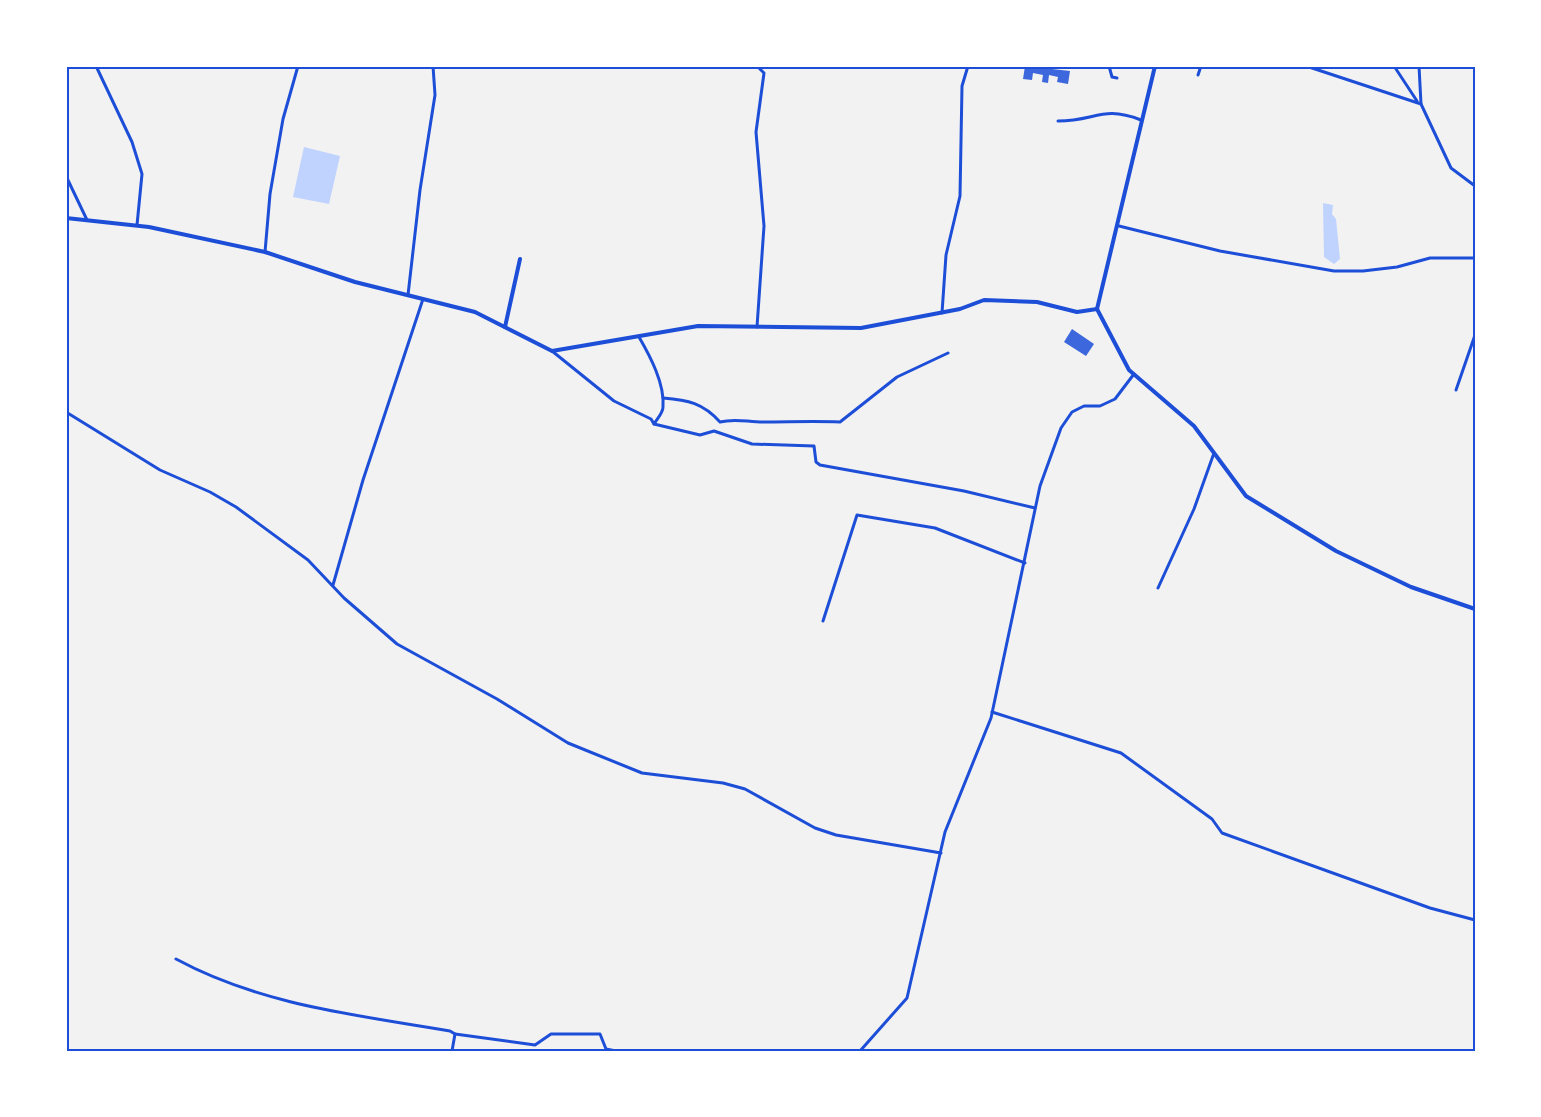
<svg xmlns="http://www.w3.org/2000/svg" width="1541" height="1117" font-family="'Fira Sans',sans-serif">
  <style>
    .water { fill: #bfd3fe }
    .building { fill: #3d67dc }
    .lines { fill: none; stroke-linecap: round; stroke-linejoin: round }
    .minor { stroke: #1d4ed8; stroke-width: 3 }
    .tertiary { stroke: #1d4ed8; stroke-width: 4 }
    .neatline { fill: none; stroke: #1d4ed8; stroke-width: 2 }
  </style>
  <rect width="100%" height="100%" fill="#f2f2f2"/>
  <g class="water">
    <path d="M304,147l36,9 -11,48 -36,-7z"/>
    <path d="M1323,203l10,2 -1,9 4,5 4,40 -6,5 -10,-7z"/>
  </g>
  <g class="building">
    <path d="M1025,66l45,5 -2,13 -11,-2 1,-5 -9,-2 -1,8 -6,-1 1,-7 -10,-2 -1,7 -9,-1z"/>
    <path d="M1072,329l22,15 -8,12 -22,-14z"/>
  </g>
  <g class="lines">
    <g class="minor">
      <path d="M96,66l36,76 10,32 -5,51"/>
      <path d="M757,66l7,7 -8,59 8,94 -7,101"/>
      <path d="M1109,66l3,11 5,1"/>
      <path d="M1306,66l115,38 30,64 24,18"/>
      <path d="M1394,66l23,35"/>
      <path d="M1419,66l2,38"/>
      <path d="M1198,75l3,-9"/>
      <path d="M1058,121c38,0 44,-16 83,-1"/>
      <path d="M66,176l21,44"/>
      <path d="M1119,226l101,25 114,20h29l34,-4 33,-9h45"/>
      <path d="M265,252l5,-58 13,-75 15,-53"/>
      <path d="M408,295l12,-105 15,-95 -2,-29"/>
      <path d="M942,313l4,-58 14,-59 2,-110 6,-20"/>
      <path d="M639,337c11,19 26,47 24,70 0,6 -6,12 -9,17"/>
      <path d="M552,351l62,50 37,18 3,5 46,11 14,-4 38,13 62,2 2,16 4,3 144,26 71,17"/>
      <path d="M1456,390l19,-55"/>
      <path d="M663,398c25,2 40,5 57,24 15,-4 27,0 43,0 26,0 50,-1 77,0l57,-45 51,-24"/>
      <path d="M66,412l94,58 50,22 26,15 72,53 36,38 53,46 100,55 71,44 74,30 81,10 22,6 70,39 21,7 105,18"/>
      <path d="M333,585l30,-105 60,-181"/>
      <path d="M1158,588l36,-79 20,-56"/>
      <path d="M823,621l34,-106 78,13 90,35"/>
      <path d="M992,712l129,41 91,66 10,14 208,75 45,12"/>
      <path d="M176,959c85,46 180,56 274,72l5,3 -3,17"/>
      <path d="M455,1034l80,11 16,-11h49l6,15 10,2"/>
      <path d="M860,1051l47,-53 38,-166 46,-114 49,-232 21,-58 11,-16 12,-6h16l15,-7 19,-25"/>
    </g>
    <g class="tertiary">
      <path d="M66,218l83,9 116,25 90,30 120,30 77,39 146,-25 163,2 99,-19 24,-9 53,2 40,10 20,-3"/>
      <path d="M1097,309l32,61 65,56 52,70 90,55 75,36 64,22"/>
      <path d="M1097,309l58,-243"/>
      <path d="M505,327l15,-68"/>
    </g>
  </g>
  <rect width="1541" height="1117" fill="none" stroke="#ffffff" stroke-width="135"/>
  <rect x="68" y="68" width="1406" height="982" class="neatline"/>
</svg>
